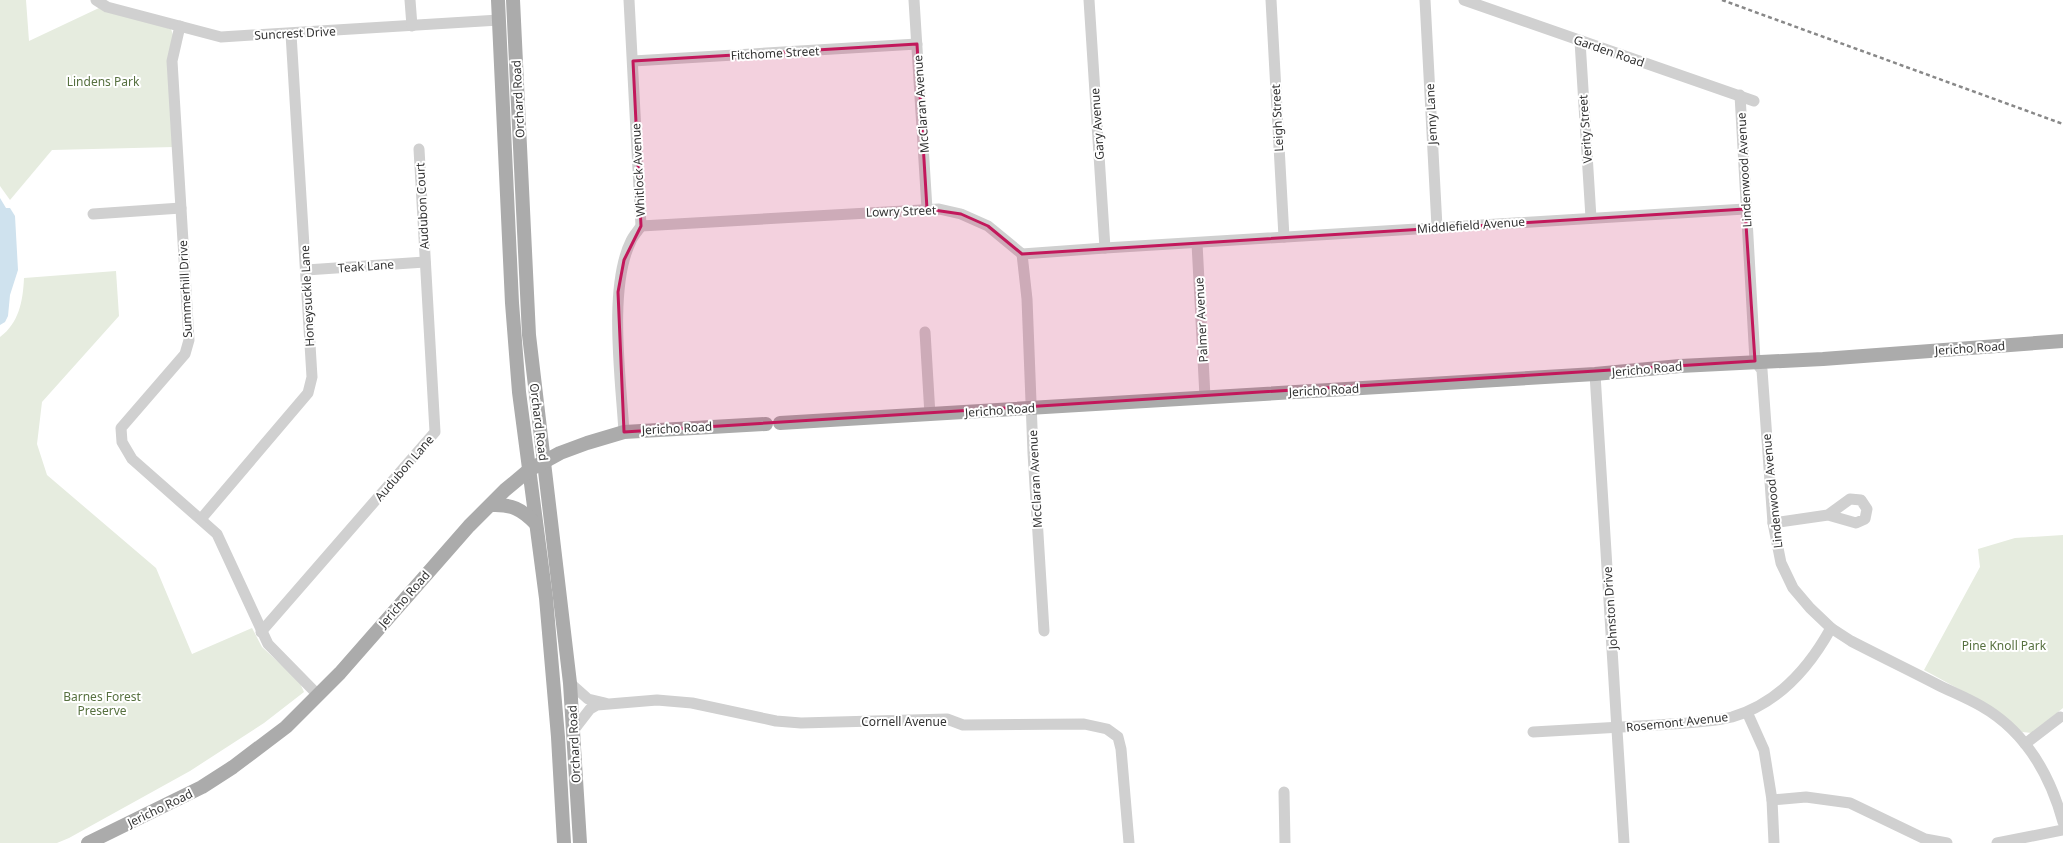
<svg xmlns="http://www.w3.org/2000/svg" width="2063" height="843" font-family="'Noto Sans',sans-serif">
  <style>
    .green { fill: #e6ecdf }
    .water { fill: #cfe2ee }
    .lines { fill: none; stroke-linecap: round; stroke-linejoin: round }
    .minor { stroke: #d0d0d0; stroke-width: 11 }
    .major { stroke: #ababab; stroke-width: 14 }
    .rail { stroke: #888; stroke-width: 2.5; stroke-dasharray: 4 3; stroke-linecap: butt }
    .marked { fill: #c2185b; fill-opacity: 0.2; stroke: #c2185b; stroke-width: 3; stroke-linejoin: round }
    .labels { text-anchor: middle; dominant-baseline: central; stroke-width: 4; stroke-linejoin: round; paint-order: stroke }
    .street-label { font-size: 12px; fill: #333; stroke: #fff }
    .park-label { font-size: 12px; fill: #56703f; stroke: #fff }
  </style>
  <rect width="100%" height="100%" fill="#fff"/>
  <g class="green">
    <path d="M0,0h26l3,41 70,-33 72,21 2,6 1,112 -122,3 -42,50 -10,-14z"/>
    <path d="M116,271l3,45 -77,86 -5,42 10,31 109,93 36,86 60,-26 10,19 37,34 5,11 -40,31 -74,48 -121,67 -12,5h-57v-506c19,-14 23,-36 24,-59z"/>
    <path d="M2063,535v173l-31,25 -10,-1 -34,-27 -64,-35 56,-103 -2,-18 37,-11z"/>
  </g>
  <path class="water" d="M0,198l6,10h4l5,8 3,54 -8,25 -2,21 -3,6 -5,3z"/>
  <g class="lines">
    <g class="minor">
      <path d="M96,0l11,7 114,30 278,-17"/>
      <path d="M410,0l2,26"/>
      <path d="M914,0l13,209"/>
      <path d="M1089,0l16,248"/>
      <path d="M1271,0l13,237"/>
      <path d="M1425,0l12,227"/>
      <path d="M1464,0l290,101"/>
      <path d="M180,26l-8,35 17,279 -4,14 -64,74 1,14 10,17 85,75 51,110 50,51"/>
      <path d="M1580,41l11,177"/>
      <path d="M633,61l284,-17"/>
      <path d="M1740,95l15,266 7,9 11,153 8,40 12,25 17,20 21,20 20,13c29,15 58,29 87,44 14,7 29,13 43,21 44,25 69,69 82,116"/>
      <path d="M93,214l88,-6"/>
      <path d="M641,226l298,-17 22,5 27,12 34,28 83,-6 640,-39"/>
      <path d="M1197,243l8,154"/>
      <path d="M1022,254l5,45 6,154 11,178"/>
      <path d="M306,270l119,-8"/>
      <path d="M925,332l5,83"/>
      <path d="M1595,374l29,469"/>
      <path d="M624,432c-3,-52 -16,-145 7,-191 2,-5 7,-10 10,-15l-12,-226"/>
      <path d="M201,519l107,-126 4,-16 -21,-343"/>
      <path d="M1773,523l55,-8 28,8 9,-4 2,-10 -6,-9 -11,-1 -22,16"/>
      <path d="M261,632l174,-200 -16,-283"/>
      <path d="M570,683l18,16 17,4"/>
      <path d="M1747,712l17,38 8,50 2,43"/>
      <path d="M573,731l17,-22 7,-4 60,-5 35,3 84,18 25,2 146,-4 16,6 121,-1 23,5 11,8 3,12 8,94"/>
      <path d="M1533,732c41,-2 83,-5 124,-7 25,-2 51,-2 75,-8 45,-13 77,-49 99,-89"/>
      <path d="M2025,744l35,-27"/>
      <path d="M1284,792l1,51"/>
      <path d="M1772,800l34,-3 44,6 75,36 22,4"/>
      <path d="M1997,843l66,-13"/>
    </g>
    <g class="major">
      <path d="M498,0l14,303 7,89 27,206 12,139 6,106"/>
      <path d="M513,0l16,335 41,348 10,160"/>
      <path d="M780,423l815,-49 85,-8 143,-7 240,-18"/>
      <path d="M491,505c20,-1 31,4 45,19"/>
      <path d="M88,843l114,-56 31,-20 53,-40 54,-54 129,-147 36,-36 24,-20 31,-17 27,-10 37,-11 142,-8"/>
    </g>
    <path class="rail" d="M1722,0l341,124"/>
  </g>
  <path class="marked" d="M917,44l10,165 34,5 27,12 34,28 723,-45 10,152 -1131,71 -6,-140 6,-32 17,-34 -8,-165z"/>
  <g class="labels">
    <g class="street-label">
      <text transform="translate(295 33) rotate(-3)">Suncrest Drive</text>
      <text transform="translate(1609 51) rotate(19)">Garden Road</text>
      <text transform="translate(775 53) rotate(-3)">Fitchome Street</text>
      <text transform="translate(518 99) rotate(-93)">Orchard Road</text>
      <text transform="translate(921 104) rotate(-94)">McClaran Avenue</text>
      <text transform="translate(1431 114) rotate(-93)">Jenny Lane</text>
      <text transform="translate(1277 118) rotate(-93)">Leigh Street</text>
      <text transform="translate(1097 124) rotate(-94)">Gary Avenue</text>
      <text transform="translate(1585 129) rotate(-94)">Verity Street</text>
      <text transform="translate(638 170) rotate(-93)">Whitlock Avenue</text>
      <text transform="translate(1744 170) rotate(-93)">Lindenwood Avenue</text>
      <text transform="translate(422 206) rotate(-93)">Audubon Court</text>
      <text transform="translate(901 211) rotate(-2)">Lowry Street</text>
      <text transform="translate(1471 225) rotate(-4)">Middlefield Avenue</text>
      <text transform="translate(366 266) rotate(-4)">Teak Lane</text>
      <text transform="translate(185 289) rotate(-93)">Summerhill Drive</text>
      <text transform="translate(307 296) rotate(-93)">Honeysuckle Lane</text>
      <text transform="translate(1201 320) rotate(-93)">Palmer Avenue</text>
      <text transform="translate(1970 348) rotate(-4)">Jericho Road</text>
      <text transform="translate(1647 369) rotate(-5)">Jericho Road</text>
      <text transform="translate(1324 390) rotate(-3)">Jericho Road</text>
      <text transform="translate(1000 410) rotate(-4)">Jericho Road</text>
      <text transform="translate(539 422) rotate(83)">Orchard Road</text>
      <text transform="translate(677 428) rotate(-3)">Jericho Road</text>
      <text transform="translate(404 468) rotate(-49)">Audubon Lane</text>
      <text transform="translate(1035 479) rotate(-93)">McClaran Avenue</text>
      <text transform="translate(1772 491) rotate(-96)">Lindenwood Avenue</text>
      <text transform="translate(404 599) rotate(-49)">Jericho Road</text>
      <text transform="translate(1610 608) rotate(-94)">Johnston Drive</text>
      <text x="904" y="721">Cornell Avenue</text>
      <text transform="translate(1677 722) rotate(-6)">Rosemont Avenue</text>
      <text transform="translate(574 744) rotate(-93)">Orchard Road</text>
      <text transform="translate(160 808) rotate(-26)">Jericho Road</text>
    </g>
    <g class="park-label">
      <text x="103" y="81">Lindens Park</text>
      <text x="2004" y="645">Pine Knoll Park</text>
      <text x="102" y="696">Barnes Forest<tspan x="102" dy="14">Preserve</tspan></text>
    </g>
  </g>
</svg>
